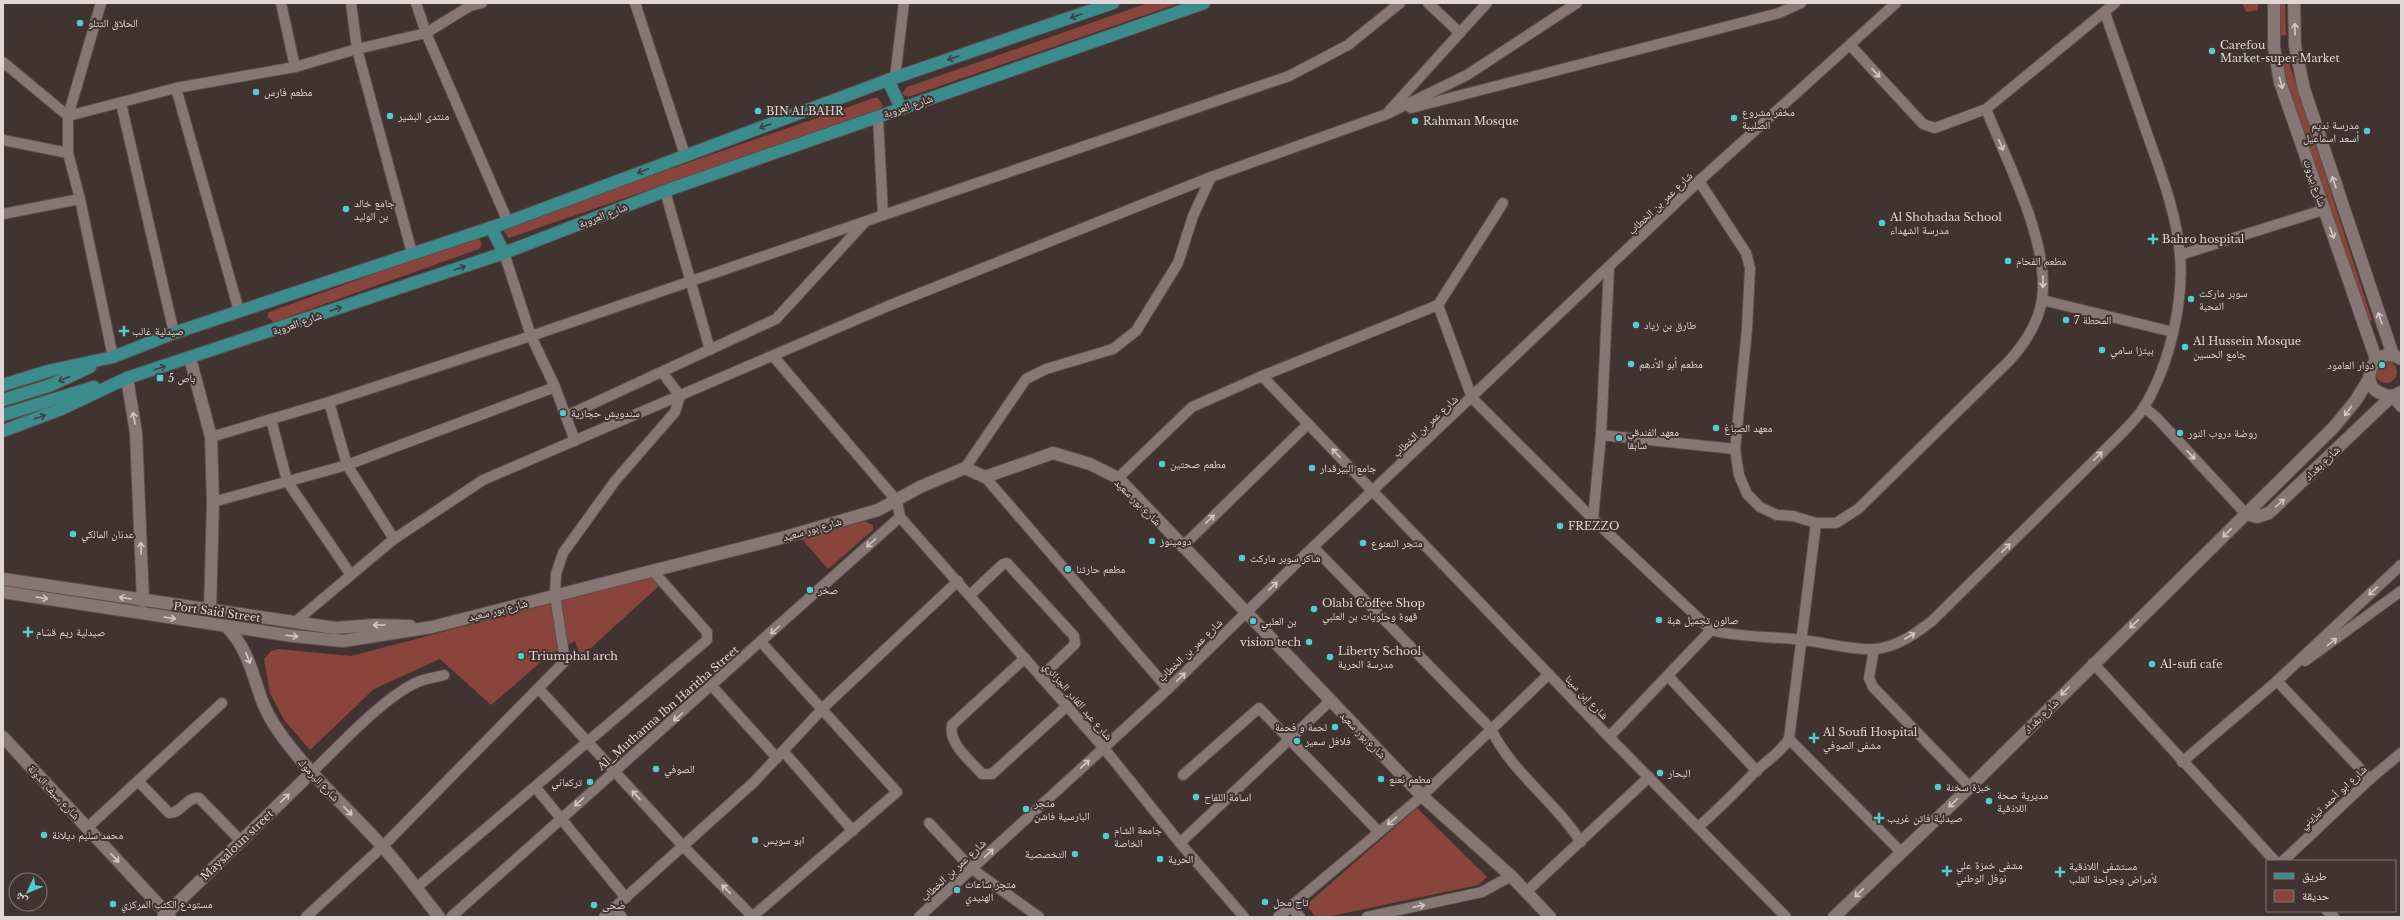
<svg xmlns="http://www.w3.org/2000/svg" width="2404" height="920" font-family="'Libre Baskerville','Noto Naskh Arabic',serif">
  <style>
    .green { fill: #89443c }
    .lines { fill: none; stroke-linecap: round; stroke-linejoin: round }
    .street-casing { stroke: #5b4f4e; stroke-width: 12 }
    .secondary-casing { stroke: #5b4f4e; stroke-width: 14 }
    .primary-casing { stroke: #5b4f4e; stroke-width: 14 }
    .street { stroke: #867774; stroke-width: 10 }
    .secondary { stroke: #867774; stroke-width: 12 }
    .primary { stroke: #3a8d8c; stroke-width: 12 }
    .oneway { stroke: #3f403f }
    .oneway2 { stroke: #d2c8c6 }
    .poi-dot { fill: #52cdcc; stroke: #403331; stroke-width: 1.5 }
    .labels { text-anchor: middle; dominant-baseline: central; stroke-width: 4; stroke-linejoin: round; paint-order: stroke }
    .poi-label { font-size: 11px; fill: #dfd6d5; stroke: #403331; text-anchor: start }
    .street-label { font-size: 11px; fill: #dfd6d5; stroke: #403331 }
  </style>
  <rect width="100%" height="100%" fill="#403331"/>
  <g class="green">
    <path d="M1148,3h32l-272,94 -6,-3 5,-7z"/>
    <path d="M2242,3h16v7l-12,2z"/>
    <path d="M2279,3h6l1,32 -6,1z"/>
    <path d="M2286,53l86,267 -3,3 -79,-229 -8,-35z"/>
    <path d="M874,98h4l5,8 -5,5 -369,127 -6,-8 3,-4z"/>
    <path d="M475,237l5,3 2,5 -3,4 -205,73 -7,-5 2,-5z"/>
    <circle cx="2386" cy="372" r="11"/>
    <path d="M864,521l9,4v5l-45,39 -27,-31z"/>
    <path d="M652,577l8,8 -79,72 -6,-16 -27,15 -57,49 -51,-46 -66,30 -64,61 -26,-30 -14,-27 -6,-34 7,-8 7,-2 73,7z"/>
    <path d="M1417,808l70,69 -9,8 -151,32h-11l-10,-12z"/>
  </g>
  <g class="lines">
    <g class="street-casing">
      <g id="street">
        <path d="M101,3l-33,113v37l12,46 33,158"/>
        <path d="M281,3l14,64"/>
        <path d="M351,3l6,46 55,204"/>
        <path d="M416,3l10,30 82,189"/>
        <path d="M635,3l50,152"/>
        <path d="M1428,3l32,30"/>
        <path d="M1850,45l73,79 12,4 51,-19 129,-106"/>
        <path d="M3,62l65,54 108,-28 119,-21 62,-18 69,-16 44,-27 12,-3"/>
        <path d="M895,77l9,-74"/>
        <path d="M176,88l63,223"/>
        <path d="M121,103l53,230"/>
        <path d="M1411,108l368,-95 22,-10"/>
        <path d="M1389,111l98,-108"/>
        <path d="M878,117l5,98"/>
        <path d="M3,140l65,13"/>
        <path d="M1699,181l47,72 4,15 -3,61 -12,120 4,26 8,19 13,13 17,8 16,1 23,7h20l22,-14 152,-149c15,-17 29,-38 32,-61 8,-56 -35,-137 -56,-190"/>
        <path d="M665,191l45,159"/>
        <path d="M3,214l77,-15"/>
        <path d="M504,253l27,83 24,51 20,54"/>
        <path d="M2180,255l143,-45"/>
        <path d="M2042,300l131,32"/>
        <path d="M1438,305l65,-102"/>
        <path d="M773,356l124,145 3,16 203,230 77,96 64,74"/>
        <path d="M1262,376l347,361 177,180"/>
        <path d="M2392,396l9,11"/>
        <path d="M329,402l18,63 47,74"/>
        <path d="M2144,407l13,11 89,96"/>
        <path d="M566,416l210,-97 89,-97"/>
        <path d="M271,419l16,62 64,94"/>
        <path d="M1601,435l134,14"/>
        <path d="M211,437l118,-35 202,-66 758,-260 59,-31 52,-42"/>
        <path d="M965,468l61,-89 20,-10 67,-20 23,-18 42,-68 15,-47 18,-39"/>
        <path d="M985,477l183,212"/>
        <path d="M1118,478l74,-71 70,-31 176,-71 34,93 121,121 118,111c30,8 61,6 91,10 21,2 54,11 73,9 22,-2 40,-15 57,-28l191,-189c7,-8 16,-16 21,-25 25,-41 40,-104 36,-152 -3,-39 -18,-79 -31,-116 -15,-42 -29,-84 -44,-126"/>
        <path d="M213,502l134,-37 208,-78"/>
        <path d="M1593,519l8,-84 8,-167"/>
        <path d="M1182,547l126,-123"/>
        <path d="M1313,547l178,182c21,44 64,72 90,113"/>
        <path d="M970,595l33,-31 4,-1 67,73 1,8 -34,33"/>
        <path d="M295,622l99,-83 89,-59 405,-174 323,-129 176,-63 80,-39 110,-72"/>
        <path d="M1874,649l-5,29 4,9 97,100"/>
        <path d="M1025,658l-73,67c-4,19 19,36 30,49h10l75,-68"/>
        <path d="M2305,661l96,-70"/>
        <path d="M2093,663l182,198"/>
        <path d="M1668,676l89,95"/>
        <path d="M2277,681l93,98"/>
        <path d="M712,686l65,72"/>
        <path d="M539,689l144,157 70,71"/>
        <path d="M1609,737l102,-107"/>
        <path d="M1789,739l112,113"/>
        <path d="M784,752l69,79"/>
        <path d="M2182,762l95,-81 124,-116"/>
        <path d="M312,772c26,-25 77,-81 111,-92 7,-2 14,-3 21,-5"/>
        <path d="M1183,775l76,-67 120,124"/>
        <path d="M138,781l31,32c12,1 18,-17 30,-15l42,43"/>
        <path d="M536,788l90,110"/>
        <path d="M929,823l43,46 67,48"/>
        <path d="M1698,827c21,-18 39,-37 58,-56 12,-11 24,-18 33,-32l27,-216"/>
        <path d="M87,828l135,-125"/>
        <path d="M1180,843l150,-142"/>
        <path d="M2283,861l87,-82 31,-26"/>
        <path d="M416,888l291,-248v-8l-55,-62"/>
        <path d="M1526,892l123,-115"/>
        <path d="M1290,906l10,11"/>
        <path d="M614,908l8,9"/>
        <path d="M2327,911l7,6"/>
        <path d="M306,917l76,-70 183,-186 -10,-66 1,-21 7,-21 52,-72 60,-69 5,-16 -18,-24"/>
        <path d="M451,917l449,-400"/>
        <path d="M604,917l150,-135 71,-76 133,-125"/>
        <path d="M752,917l145,-125 -136,-150"/>
        <path d="M919,917l249,-228 145,-142 386,-366 197,-178"/>
        <path d="M1278,917l144,-121 127,-122"/>
        <path d="M1367,917l115,-25 29,-16"/>
      </g>
    </g>
    <g class="secondary-casing">
      <g id="secondary">
        <path d="M2274,3v44l6,35 96,277"/>
        <path d="M2294,3l1,43 9,43 89,266"/>
        <path d="M190,358l21,79 2,65 -3,109"/>
        <path d="M2401,359c-26,-17 -46,27 -18,35 6,3 12,2 18,-2"/>
        <path d="M127,378l9,55 7,168"/>
        <path d="M2246,514l11,3 12,-4 123,-117"/>
        <path d="M3,579l332,49 40,-3 35,1"/>
        <path d="M3,592l290,44 50,5 89,-14 353,-90 93,-27 42,-23 45,-19 20,9 68,-24 37,11 28,14 304,318 89,80 39,41"/>
        <path d="M226,626c31,32 26,66 49,100 30,45 71,80 107,120 20,22 38,47 57,71"/>
        <path d="M3,737l167,180"/>
        <path d="M163,917l149,-145"/>
        <path d="M1834,917l136,-130 364,-360 22,-27 13,-21"/>
      </g>
    </g>
    <g class="primary-casing">
      <g id="primary">
        <path d="M888,80l13,28"/>
        <path d="M491,227l13,26"/>
        <path d="M3,385l45,-14 65,-14 61,-24 334,-111 380,-142 225,-77"/>
        <path d="M3,400l48,-15 39,-18"/>
        <path d="M3,415l91,-28"/>
        <path d="M3,431l56,-21 68,-32 377,-125 161,-62 539,-188"/>
      </g>
    </g>
    <use href="#street" class="street"/>
    <use href="#secondary" class="secondary"/>
    <use href="#primary" class="primary"/>
  </g>
  <defs><path id="oneway-shaft" d="M-6 0H5M1.5-3L5.5 0L1.5 3" fill="none" stroke-width="1.6" stroke-linecap="round" stroke-linejoin="round"/></defs>
  <g class="oneway">
    <use href="#oneway-shaft" transform="translate(1076 16) rotate(161)"/>
    <use href="#oneway-shaft" transform="translate(953 58) rotate(161)"/>
    <use href="#oneway-shaft" transform="translate(765 126) rotate(160)"/>
    <use href="#oneway-shaft" transform="translate(643 171) rotate(159)"/>
    <use href="#oneway-shaft" transform="translate(460 268) rotate(-19)"/>
    <use href="#oneway-shaft" transform="translate(336 309) rotate(-19)"/>
    <use href="#oneway-shaft" transform="translate(160 368) rotate(-18)"/>
    <use href="#oneway-shaft" transform="translate(64 379) rotate(156)"/>
    <use href="#oneway-shaft" transform="translate(40 417) rotate(-20)"/>
  </g>
  <g class="oneway2">
    <use href="#oneway-shaft" transform="translate(2295 29) rotate(-91)"/>
    <use href="#oneway-shaft" transform="translate(1876 73) rotate(47)"/>
    <use href="#oneway-shaft" transform="translate(2281 83) rotate(75)"/>
    <use href="#oneway-shaft" transform="translate(2001 145) rotate(68)"/>
    <use href="#oneway-shaft" transform="translate(2334 182) rotate(-109)"/>
    <use href="#oneway-shaft" transform="translate(2332 233) rotate(70)"/>
    <use href="#oneway-shaft" transform="translate(2043 282) rotate(90)"/>
    <use href="#oneway-shaft" transform="translate(2380 318) rotate(-109)"/>
    <use href="#oneway-shaft" transform="translate(2348 411) rotate(127)"/>
    <use href="#oneway-shaft" transform="translate(134 418) rotate(-100)"/>
    <use href="#oneway-shaft" transform="translate(1336 453) rotate(-134)"/>
    <use href="#oneway-shaft" transform="translate(2191 455) rotate(47)"/>
    <use href="#oneway-shaft" transform="translate(2098 456) rotate(-45)"/>
    <use href="#oneway-shaft" transform="translate(2280 503) rotate(-42)"/>
    <use href="#oneway-shaft" transform="translate(1210 519) rotate(-44)"/>
    <use href="#oneway-shaft" transform="translate(2227 533) rotate(135)"/>
    <use href="#oneway-shaft" transform="translate(871 543) rotate(138)"/>
    <use href="#oneway-shaft" transform="translate(141 548) rotate(-92)"/>
    <use href="#oneway-shaft" transform="translate(2006 548) rotate(-45)"/>
    <use href="#oneway-shaft" transform="translate(1273 586) rotate(-44)"/>
    <use href="#oneway-shaft" transform="translate(2373 591) rotate(137)"/>
    <use href="#oneway-shaft" transform="translate(42 598) rotate(9)"/>
    <use href="#oneway-shaft" transform="translate(125 598) rotate(-171)"/>
    <use href="#oneway-shaft" transform="translate(170 618) rotate(9)"/>
    <use href="#oneway-shaft" transform="translate(2134 624) rotate(136)"/>
    <use href="#oneway-shaft" transform="translate(379 625) rotate(-180)"/>
    <use href="#oneway-shaft" transform="translate(775 630) rotate(138)"/>
    <use href="#oneway-shaft" transform="translate(292 636) rotate(7)"/>
    <use href="#oneway-shaft" transform="translate(1910 636) rotate(-30)"/>
    <use href="#oneway-shaft" transform="translate(2332 642) rotate(-38)"/>
    <use href="#oneway-shaft" transform="translate(248 658) rotate(69)"/>
    <use href="#oneway-shaft" transform="translate(1181 677) rotate(-44)"/>
    <use href="#oneway-shaft" transform="translate(2065 691) rotate(135)"/>
    <use href="#oneway-shaft" transform="translate(678 717) rotate(138)"/>
    <use href="#oneway-shaft" transform="translate(1085 764) rotate(-43)"/>
    <use href="#oneway-shaft" transform="translate(636 795) rotate(-133)"/>
    <use href="#oneway-shaft" transform="translate(285 798) rotate(-44)"/>
    <use href="#oneway-shaft" transform="translate(579 802) rotate(138)"/>
    <use href="#oneway-shaft" transform="translate(1953 803) rotate(136)"/>
    <use href="#oneway-shaft" transform="translate(348 811) rotate(46)"/>
    <use href="#oneway-shaft" transform="translate(1392 821) rotate(140)"/>
    <use href="#oneway-shaft" transform="translate(989 853) rotate(-43)"/>
    <use href="#oneway-shaft" transform="translate(115 858) rotate(47)"/>
    <use href="#oneway-shaft" transform="translate(726 889) rotate(-134)"/>
    <use href="#oneway-shaft" transform="translate(1859 893) rotate(136)"/>
    <use href="#oneway-shaft" transform="translate(1419 906) rotate(-12)"/>
  </g>
  <g class="poi-dot">
    <circle cx="80" cy="23" r="4"/>
    <circle cx="2212" cy="51" r="4"/>
    <circle cx="256" cy="92" r="4"/>
    <circle cx="758" cy="111" r="4"/>
    <circle cx="390" cy="116" r="4"/>
    <circle cx="1734" cy="118" r="4"/>
    <circle cx="1415" cy="121" r="4"/>
    <circle cx="2367" cy="131" r="4"/>
    <circle cx="346" cy="209" r="4"/>
    <circle cx="1882" cy="223" r="4"/>
    <path d="M2151 233h4v4h4v4h-4v4h-4v-4h-4v-4h4z"/>
    <circle cx="2008" cy="261" r="4"/>
    <circle cx="2191" cy="299" r="4"/>
    <circle cx="2066" cy="320" r="4"/>
    <circle cx="1636" cy="325" r="4"/>
    <path d="M122 325h4v4h4v4h-4v4h-4v-4h-4v-4h4z"/>
    <circle cx="2185" cy="347" r="4"/>
    <circle cx="2102" cy="350" r="4"/>
    <circle cx="1631" cy="364" r="4"/>
    <circle cx="2382" cy="365" r="4"/>
    <rect x="156" y="374" width="8" height="8" rx="2"/>
    <circle cx="563" cy="413" r="4"/>
    <circle cx="1716" cy="428" r="4"/>
    <circle cx="2180" cy="433" r="4"/>
    <circle cx="1619" cy="438" r="4"/>
    <circle cx="1162" cy="464" r="4"/>
    <circle cx="1312" cy="468" r="4"/>
    <circle cx="1560" cy="526" r="4"/>
    <circle cx="73" cy="534" r="4"/>
    <circle cx="1152" cy="541" r="4"/>
    <circle cx="1363" cy="543" r="4"/>
    <circle cx="1242" cy="558" r="4"/>
    <circle cx="1068" cy="569" r="4"/>
    <circle cx="810" cy="590" r="4"/>
    <circle cx="1314" cy="609" r="4"/>
    <circle cx="1659" cy="620" r="4"/>
    <circle cx="1253" cy="621" r="4"/>
    <path d="M26 626h4v4h4v4h-4v4h-4v-4h-4v-4h4z"/>
    <circle cx="1309" cy="642" r="4"/>
    <circle cx="521" cy="656" r="4"/>
    <circle cx="1330" cy="657" r="4"/>
    <circle cx="2152" cy="664" r="4"/>
    <circle cx="1335" cy="727" r="4"/>
    <path d="M1812 732h4v4h4v4h-4v4h-4v-4h-4v-4h4z"/>
    <circle cx="1297" cy="741" r="4"/>
    <circle cx="656" cy="769" r="4"/>
    <circle cx="1660" cy="773" r="4"/>
    <circle cx="1381" cy="779" r="4"/>
    <circle cx="590" cy="782" r="4"/>
    <circle cx="1938" cy="787" r="4"/>
    <circle cx="1196" cy="797" r="4"/>
    <circle cx="1989" cy="801" r="4"/>
    <circle cx="1026" cy="809" r="4"/>
    <path d="M1877 812h4v4h4v4h-4v4h-4v-4h-4v-4h4z"/>
    <circle cx="44" cy="835" r="4"/>
    <circle cx="1106" cy="836" r="4"/>
    <circle cx="755" cy="840" r="4"/>
    <circle cx="1075" cy="854" r="4"/>
    <circle cx="1160" cy="859" r="4"/>
    <path d="M1945 865h4v4h4v4h-4v4h-4v-4h-4v-4h4z"/>
    <path d="M2058 866h4v4h4v4h-4v4h-4v-4h-4v-4h4z"/>
    <circle cx="957" cy="890" r="4"/>
    <circle cx="1265" cy="902" r="4"/>
    <circle cx="113" cy="904" r="4"/>
    <circle cx="594" cy="905" r="4"/>
  </g>
  <g class="labels">
    <g class="poi-label">
      <text x="88" y="23">الحلاق التتلو</text>
      <text x="2220" y="45">Carefou<tspan x="2220" dy="13">Market-super Market</tspan></text>
      <text x="264" y="92">مطعم فارس</text>
      <text x="766" y="111">BIN ALBAHR</text>
      <text x="1742" y="112">مخفر مشروع<tspan x="1742" dy="13">الصليبة</tspan></text>
      <text x="398" y="116">منتدى البشير</text>
      <text x="1423" y="121">Rahman Mosque</text>
      <text x="2359" y="125" text-anchor="end">مدرسة نديم<tspan x="2359" dy="13">أسعد اسماعيل</tspan></text>
      <text x="354" y="203">جامع خالد<tspan x="354" dy="13">بن الوليد</tspan></text>
      <text x="1890" y="217">Al Shohadaa School<tspan x="1890" dy="13">مدرسة الشهداء</tspan></text>
      <text x="2162" y="239">Bahro hospital</text>
      <text x="2016" y="261">مطعم الفحام</text>
      <text x="2199" y="293">سوبر ماركت<tspan x="2199" dy="13">المحبة</tspan></text>
      <text x="2074" y="320">المحطة 7</text>
      <text x="1644" y="325">طارق بن زياد</text>
      <text x="132" y="331">صيدلية غالب</text>
      <text x="2193" y="341">Al Hussein Mosque<tspan x="2193" dy="13">جامع الحسين</tspan></text>
      <text x="2110" y="350">بيتزا سامي</text>
      <text x="1639" y="364">مطعم أبو الأدهم</text>
      <text x="2374" y="365" text-anchor="end">دوار العامود</text>
      <text x="168" y="378">باص 5</text>
      <text x="571" y="413">سندويش حجازية</text>
      <text x="1724" y="428">معهد الصباغ</text>
      <text x="1627" y="432">معهد الفندقي<tspan x="1627" dy="13">سابقا</tspan></text>
      <text x="2188" y="433">روضة دروب النور</text>
      <text x="1170" y="464">مطعم صحتين</text>
      <text x="1320" y="468">جامع البيرقدار</text>
      <text x="1568" y="526">FREZZO</text>
      <text x="81" y="534">عدنان المالكي</text>
      <text x="1160" y="541">دومينوز</text>
      <text x="1371" y="543">متجر النعنوع</text>
      <text x="1250" y="558">شاكر سوبر ماركت</text>
      <text x="1076" y="569">مطعم حارتنا</text>
      <text x="818" y="590">صخر</text>
      <text x="1322" y="603">Olabi Coffee Shop<tspan x="1322" dy="13">قهوة وحلويات بن العلبي</tspan></text>
      <text x="1667" y="620">صالون تجميل هبة</text>
      <text x="1261" y="621">بن العلبي</text>
      <text x="36" y="632">صيدلية ريم قسّام</text>
      <text x="1301" y="642" text-anchor="end">vision tech</text>
      <text x="1338" y="651">Liberty School<tspan x="1338" dy="13">مدرسة الحرية</tspan></text>
      <text x="529" y="656">Triumphal arch</text>
      <text x="2160" y="664">Al-sufi cafe</text>
      <text x="1327" y="727" text-anchor="end">لحمة و فحمة</text>
      <text x="1823" y="732">Al Soufi Hospital<tspan x="1823" dy="13">مشفى الصوفي</tspan></text>
      <text x="1305" y="741">فلافل سمير</text>
      <text x="664" y="769">الصوفي</text>
      <text x="1668" y="773">البحار</text>
      <text x="1389" y="779">مطعم نعنع</text>
      <text x="582" y="782" text-anchor="end">تركماني</text>
      <text x="1946" y="787">خبزة سخنة</text>
      <text x="1997" y="795">مديرية صحة<tspan x="1997" dy="13">اللاذقية</tspan></text>
      <text x="1204" y="797">اسامة اللفاح</text>
      <text x="1034" y="803">متجر<tspan x="1034" dy="13">البارسية فاشن</tspan></text>
      <text x="1887" y="818">صيدلية فاتن غريب</text>
      <text x="1114" y="830">جامعة الشام<tspan x="1114" dy="13">الخاصة</tspan></text>
      <text x="52" y="835">محمد سليم ديلانة</text>
      <text x="763" y="840">ابو سويس</text>
      <text x="1067" y="854" text-anchor="end">التخصصية</text>
      <text x="1168" y="859">الحرية</text>
      <text x="1956" y="865">مشفى خمزة علي<tspan x="1956" dy="13">نوفل الوطني</tspan></text>
      <text x="2069" y="866">مستشفى اللاذقية<tspan x="2069" dy="13">لأمراض وجراحة القلب</tspan></text>
      <text x="965" y="884">متجر ساعات<tspan x="965" dy="13">الهنيدي</tspan></text>
      <text x="1273" y="902">تاج محل</text>
      <text x="121" y="904">مستودع الكتب المركزي</text>
      <text x="602" y="905">ضحى</text>
    </g>
    <g class="street-label">
      <text transform="translate(908 106) rotate(-19)">شارع العروبة</text>
      <text transform="translate(2315 183) rotate(71)">شارع بيروت</text>
      <text transform="translate(1660 203) rotate(-44)">شارع عمر بن الخطاب</text>
      <text transform="translate(603 215) rotate(-21)">شارع العروبة</text>
      <text transform="translate(297 323) rotate(-19)">شارع العروبة</text>
      <text transform="translate(1425 426) rotate(-43)">شارع عمر بن الخطاب</text>
      <text transform="translate(2322 463) rotate(-44)">شارع بغداد</text>
      <text transform="translate(1138 502) rotate(45)">شارع بور سعيد</text>
      <text transform="translate(812 529) rotate(-16)">شارع بور سعيد</text>
      <text transform="translate(498 610) rotate(-14)">شارع بور سعيد</text>
      <text transform="translate(217 612) rotate(8)">Port Said Street</text>
      <text transform="translate(1190 650) rotate(-44)">شارع عمر بن الخطاب</text>
      <text transform="translate(1587 697) rotate(46)">شارع إبن سينا</text>
      <text transform="translate(1078 701) rotate(49)">شارع عبد القادر الجزائري</text>
      <text transform="translate(668 708) rotate(-41)">Al_Muthanna Ibn Haritha Street</text>
      <text transform="translate(2041 716) rotate(-45)">شارع بغداد</text>
      <text transform="translate(1363 735) rotate(46)">شارع بور سعيد</text>
      <text transform="translate(319 780) rotate(47)">شارع اليرموك</text>
      <text transform="translate(54 792) rotate(47)">شارع سيف الدولة</text>
      <text transform="translate(2333 797) rotate(-43)">شارع ابو أحمد تيزيني</text>
      <text transform="translate(237 845) rotate(-44)">Maysaloun street</text>
      <text transform="translate(953 870) rotate(-43)">شارع عمر بن الخطاب</text>
    </g>
  </g>
  <rect width="2404" height="920" fill="none" stroke="#dfd6d5" stroke-width="8"/>
  <rect x="2266" y="860" width="130" height="52" fill="#403331" stroke="#807473"/>
  <rect x="2274" y="873" width="20" height="6" fill="#3a8d8c" stroke="#807473"/>
  <text x="2302" y="880" font-size="12" fill="#dfd6d5">طريق</text>
  <rect x="2274" y="890" width="20" height="12" fill="#89443c" stroke="#807473"/>
  <text x="2302" y="900" font-size="12" fill="#dfd6d5">حديقة</text>
  <g transform="translate(28 892) rotate(226)"><circle r="19" fill="#403331" stroke="#807473"/>
  <path d="M0-3L7 15L0 10L-7 15Z" fill="#52cdcc"/>
  <text y="-6" font-size="11" font-weight="bold" text-anchor="middle" fill="#dfd6d5">ش</text>
  </g>
</svg>
